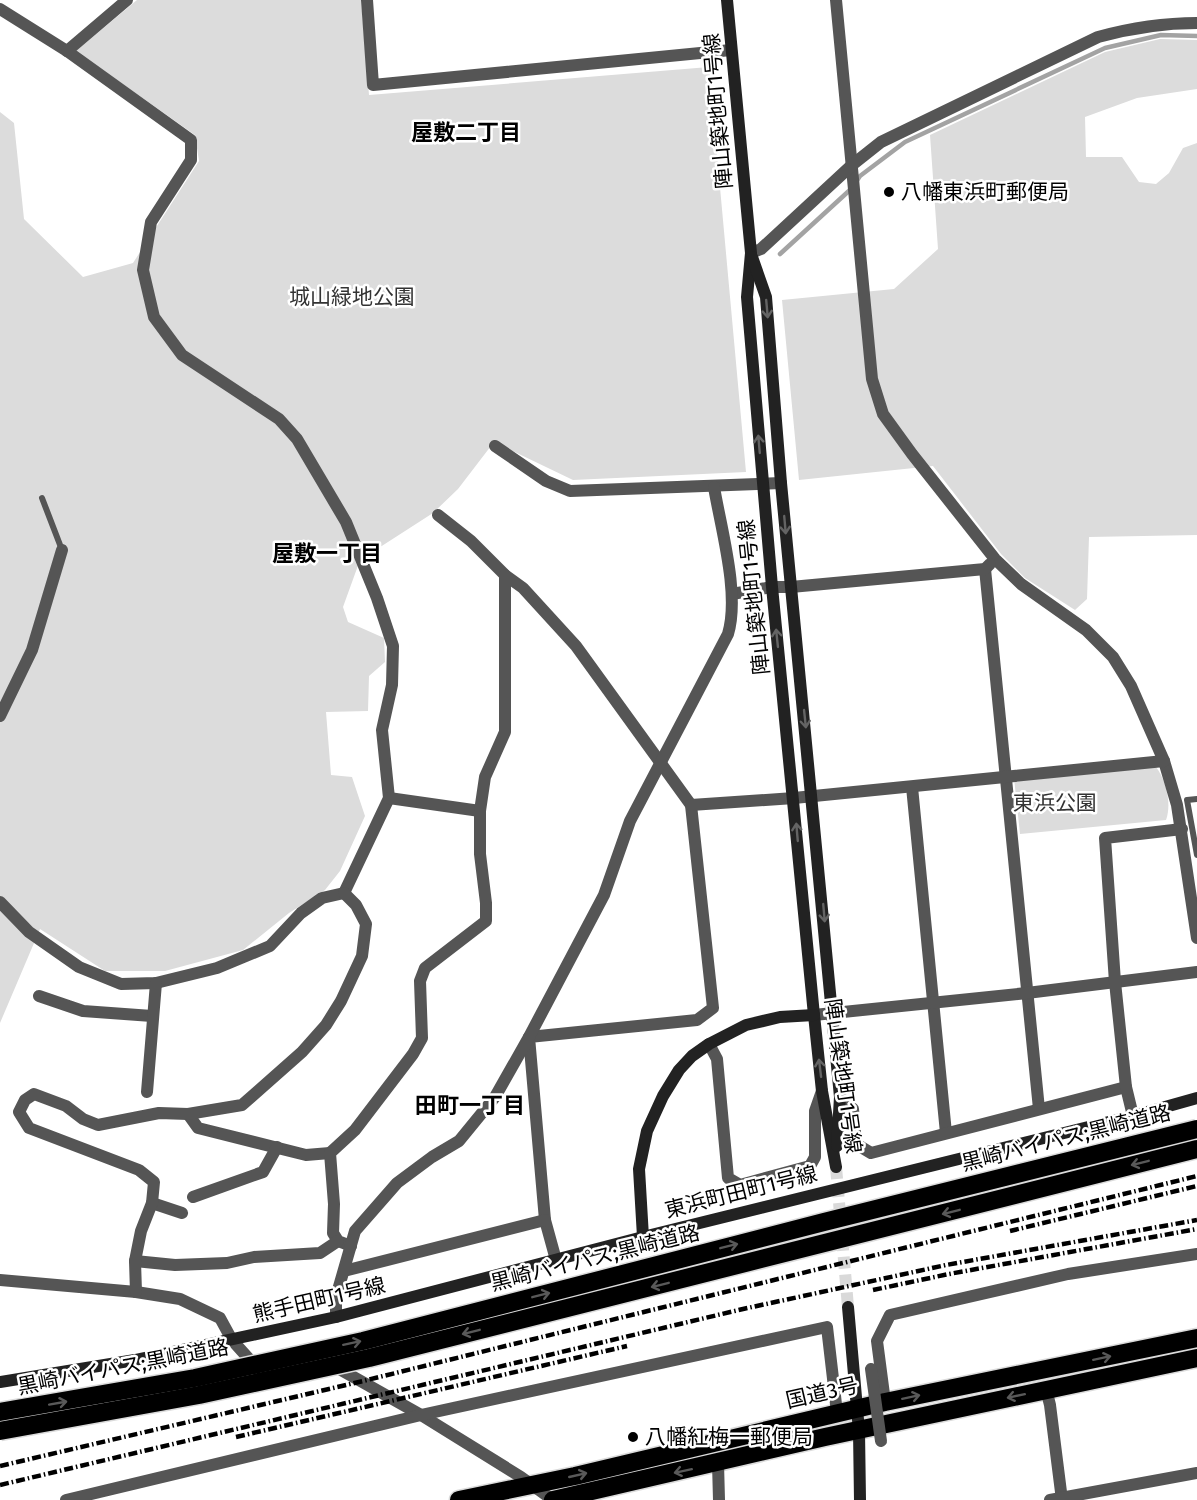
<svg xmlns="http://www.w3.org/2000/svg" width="1197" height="1500" font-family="'Fira Sans','Noto Sans JP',sans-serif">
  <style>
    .green { fill: #dcdcdc }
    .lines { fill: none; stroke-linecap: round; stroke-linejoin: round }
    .stream { stroke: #a3a3a3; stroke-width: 4.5 }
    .secondary-tunnel { stroke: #d9d9d9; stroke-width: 12; stroke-dasharray: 12 6; stroke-linecap: butt }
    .highway-casing { stroke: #dbdbdb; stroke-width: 21 }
    .lane { stroke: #555; stroke-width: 6 }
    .street { stroke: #555; stroke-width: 12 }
    .secondary { stroke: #222; stroke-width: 12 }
    .highway { stroke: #000; stroke-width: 18 }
    .rail { stroke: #000; stroke-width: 4.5; stroke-dasharray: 9 3 1.5 3; stroke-linecap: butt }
    .highway-bridge-casing { stroke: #dbdbdb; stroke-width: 21; stroke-linecap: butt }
    .street-bridge { stroke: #555; stroke-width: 12 }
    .highway-bridge { stroke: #000; stroke-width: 18 }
    .oneway { stroke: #646464 }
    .oneway2 { stroke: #595959 }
    .poi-dot { fill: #000; stroke: #fff; stroke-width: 2 }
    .labels { text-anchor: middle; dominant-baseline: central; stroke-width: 5; stroke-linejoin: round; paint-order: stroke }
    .street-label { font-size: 21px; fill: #000; stroke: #fff }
    .poi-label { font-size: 21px; fill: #000; stroke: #fff; text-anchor: start }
    .park-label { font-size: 21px; fill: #333; stroke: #fff }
    .neighbourhood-label { font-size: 22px; font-weight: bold; fill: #000; stroke: #fff }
  </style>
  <rect width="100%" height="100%" fill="#fff"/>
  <g class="green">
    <path d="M137,0h224l8,95 340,-28 37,405 -173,8 -79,-38 -36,47 -25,24 -73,47 -17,47 5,15 36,16 1,24 -16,14 -1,35 -42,1 5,63 21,2 13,39 -25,55 -15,19 -36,23 -46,37 -78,21h-60l-65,-42 -40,94v-911l14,11 10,96 59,58 50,-14 66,-102 -4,-26 -119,-84z"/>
    <path d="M1160,39l37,1v49l-60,9 -52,19 1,40h36l17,25 17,2 13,-11 14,-25 14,-5v392l-108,2 -2,62 -12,11 -50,-32 -24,-24 -68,-88 -134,14 -17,-180 112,-11 44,-40 -8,-114 175,-83z"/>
    <path d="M1156,767c10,13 16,37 10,53l-146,14 -6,-56z"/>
  </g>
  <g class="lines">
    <g class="stream">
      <path d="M856,182l4,-6 45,-34 200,-94 56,-13 36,1"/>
      <path d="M780,254l71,-65"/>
    </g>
    <path class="secondary-tunnel" d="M836,1167l12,140"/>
    <g class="highway-casing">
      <g id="highway">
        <path d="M459,1500l116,-24 310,-74 312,-64"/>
        <path d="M553,1500l272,-63 372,-79"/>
      </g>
    </g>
    <g class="lane">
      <path d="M42,498l20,52"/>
      <path d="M1197,799l-10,1 10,55"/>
    </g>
    <g class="street">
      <path d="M367,0l6,85 358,-35"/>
      <path d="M836,0l36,379 11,35 29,40 83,105 26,25 65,46 27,27 18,29 33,75 13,44 20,133"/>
      <path d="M0,9l67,42 124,89v20l-40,62 -8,48 11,47 28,38 97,64 18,20 49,83 31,76 16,48 -1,39 -10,45 7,68 -45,95"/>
      <path d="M67,51l60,-51"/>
      <path d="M751,253l10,-4 91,-84 29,-23 217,-105c33,-9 64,-14 99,-14"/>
      <path d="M495,446l51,35 24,10 211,-8"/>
      <path d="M438,515l33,26 34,34 18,13 53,58 115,159 22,203 -16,12 -168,17 16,183 11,40"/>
      <path d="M985,569l54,540"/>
      <path d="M732,594l40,-7h19l194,-18 5,-5"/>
      <path d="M0,716l32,-66 30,-100"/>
      <path d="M912,787l34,346"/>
      <path d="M389,798l91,13"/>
      <path d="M691,805l103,-7 370,-37"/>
      <path d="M0,902l29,30 50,35 42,17 35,-1 61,-15 53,-22 31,-33 21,-15 22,-5"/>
      <path d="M39,996l44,15 69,5"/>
      <path d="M814,1015l213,-22 170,-21"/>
      <path d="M709,1044l8,15 11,119 12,7 70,-19 5,-9v-46l7,-20"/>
      <path d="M147,1092l9,-109"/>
      <path d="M840,1097l13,12 3,35 15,9 255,-66"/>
      <path d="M188,1114l10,14 108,27 24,-2"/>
      <path d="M1133,1116l-7,-29 -11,-105 -10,-144 77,-9"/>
      <path d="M193,1197l70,-25 14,-25"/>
      <path d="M152,1203l30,10"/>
      <path d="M351,1246l-13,-5 -5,-8 1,-29 -4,-51 25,-23 58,-76 9,-16 -2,-57 5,-13 61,-47v-18l-6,-49v-43l5,-34 20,-45v-157"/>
      <path d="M135,1261l40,4 52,-2 27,-6 66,-4 18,-12"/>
      <path d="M344,1271l201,-51"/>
      <path d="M0,1280l136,12 44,7 40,19 12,22 26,29"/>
      <path d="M136,1292l-1,-31 6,-30 11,-28 2,-21 -15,-12 -110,-42 -10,-16 6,-12 9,-6 32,12 17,13 15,6 61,-12 29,1 54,-9 60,-53 24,-27 15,-24 21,-45 4,-32 -10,-19 -12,-12"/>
      <path d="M336,1317v-20l19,-66 42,-48 35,-26 27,-16 36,-44 34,-60 75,-142 26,-74 98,-187c12,-40 -7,-105 -14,-147"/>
      <path d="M334,1366l87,49 100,62 32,23"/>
      <path d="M1046,1389l4,16 12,95"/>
      <path d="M885,1402l-8,-61 13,-26 178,-41 129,-20"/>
      <path d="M718,1463l1,37"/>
      <path d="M66,1500l355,-85 406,-88 10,86"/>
      <path d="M1050,1500l147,-27"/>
    </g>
    <g class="secondary">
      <path d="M727,0l24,253 -4,44 25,290 42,428 8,76 14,76"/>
      <path d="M752,257l14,40 15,186 59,614 -3,49"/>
      <path d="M643,1237l-4,-68 8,-38 16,-35 16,-26 13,-14 17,-12 37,-19 34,-8 34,-2"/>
      <path d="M848,1307l11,124 1,69"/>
      <path d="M0,1382l135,-22 201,-43 307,-80 490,-121 64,-18"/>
    </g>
    <use href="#highway" class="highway"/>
    <g class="rail">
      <path d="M1010,1231l187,-45"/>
      <path d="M873,1290l76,-16 248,-45"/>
      <path d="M236,1437l391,-91"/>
      <path d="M0,1466l363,-85 834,-205"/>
      <path d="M0,1485l743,-176 203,-44 251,-45"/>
    </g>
    <g class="highway-bridge-casing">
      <g id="highway-bridge">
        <path d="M0,1412l195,-34 168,-37 461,-119 373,-93"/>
        <path d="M0,1431l199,-36 170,-37 828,-209"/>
      </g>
    </g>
    <path class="street-bridge" d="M871,1369l10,72"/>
    <use href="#highway-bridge" class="highway-bridge"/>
  </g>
  <defs><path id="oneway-shaft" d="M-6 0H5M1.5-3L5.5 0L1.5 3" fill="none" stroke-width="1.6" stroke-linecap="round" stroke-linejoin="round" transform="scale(1.5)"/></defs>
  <g class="oneway">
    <use href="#oneway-shaft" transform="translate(767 309) rotate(85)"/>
    <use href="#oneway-shaft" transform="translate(759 444) rotate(-95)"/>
    <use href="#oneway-shaft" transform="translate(785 525) rotate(85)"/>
    <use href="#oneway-shaft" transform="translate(777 638) rotate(-96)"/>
    <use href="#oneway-shaft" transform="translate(805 719) rotate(84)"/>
    <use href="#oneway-shaft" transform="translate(797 832) rotate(-95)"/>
    <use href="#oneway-shaft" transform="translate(824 913) rotate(85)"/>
    <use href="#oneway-shaft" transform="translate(820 1068) rotate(-97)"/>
  </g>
  <g class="oneway2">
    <use href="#oneway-shaft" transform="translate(1140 1163) rotate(166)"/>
    <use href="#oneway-shaft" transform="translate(951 1212) rotate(166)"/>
    <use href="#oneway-shaft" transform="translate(729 1246) rotate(-14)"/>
    <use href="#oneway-shaft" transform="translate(660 1285) rotate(166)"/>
    <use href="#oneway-shaft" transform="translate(541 1295) rotate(-14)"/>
    <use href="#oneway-shaft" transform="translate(471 1332) rotate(166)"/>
    <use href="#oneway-shaft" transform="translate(352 1343) rotate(-12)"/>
    <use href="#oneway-shaft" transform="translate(1102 1358) rotate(-12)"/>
    <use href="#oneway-shaft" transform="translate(1016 1396) rotate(168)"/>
    <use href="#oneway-shaft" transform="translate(911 1397) rotate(-12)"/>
    <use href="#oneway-shaft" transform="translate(58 1403) rotate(-10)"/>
    <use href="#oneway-shaft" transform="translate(683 1471) rotate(168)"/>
    <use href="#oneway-shaft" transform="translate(578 1475) rotate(-13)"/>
  </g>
  <g class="poi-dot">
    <circle cx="889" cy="192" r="6"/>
    <circle cx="633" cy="1437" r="6"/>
  </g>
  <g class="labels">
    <g class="street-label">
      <text transform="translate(718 111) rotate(-95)">陣山築地町1号線</text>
      <text transform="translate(754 597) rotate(-96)">陣山築地町1号線</text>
      <text transform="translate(843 1076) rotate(82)">陣山築地町1号線</text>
      <text transform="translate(1066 1138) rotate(-14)">黒崎バイパス;黒崎道路</text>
      <text transform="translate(741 1192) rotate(-14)">東浜町田町1号線</text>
      <text transform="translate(595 1258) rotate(-14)">黒崎バイパス;黒崎道路</text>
      <text transform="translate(319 1300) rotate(-13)">熊手田町1号線</text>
      <text transform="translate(123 1367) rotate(-11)">黒崎バイパス;黒崎道路</text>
      <text transform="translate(822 1393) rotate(-13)">国道3号</text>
    </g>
    <g class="poi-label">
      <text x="901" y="192">八幡東浜町郵便局</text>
      <text x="645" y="1437">八幡紅梅一郵便局</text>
    </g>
    <g class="park-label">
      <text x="352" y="297">城山緑地公園</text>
      <text x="1055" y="803">東浜公園</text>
    </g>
    <g class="neighbourhood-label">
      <text x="466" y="132">屋敷二丁目</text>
      <text x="327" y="553">屋敷一丁目</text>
      <text x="470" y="1105">田町一丁目</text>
    </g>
  </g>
</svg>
